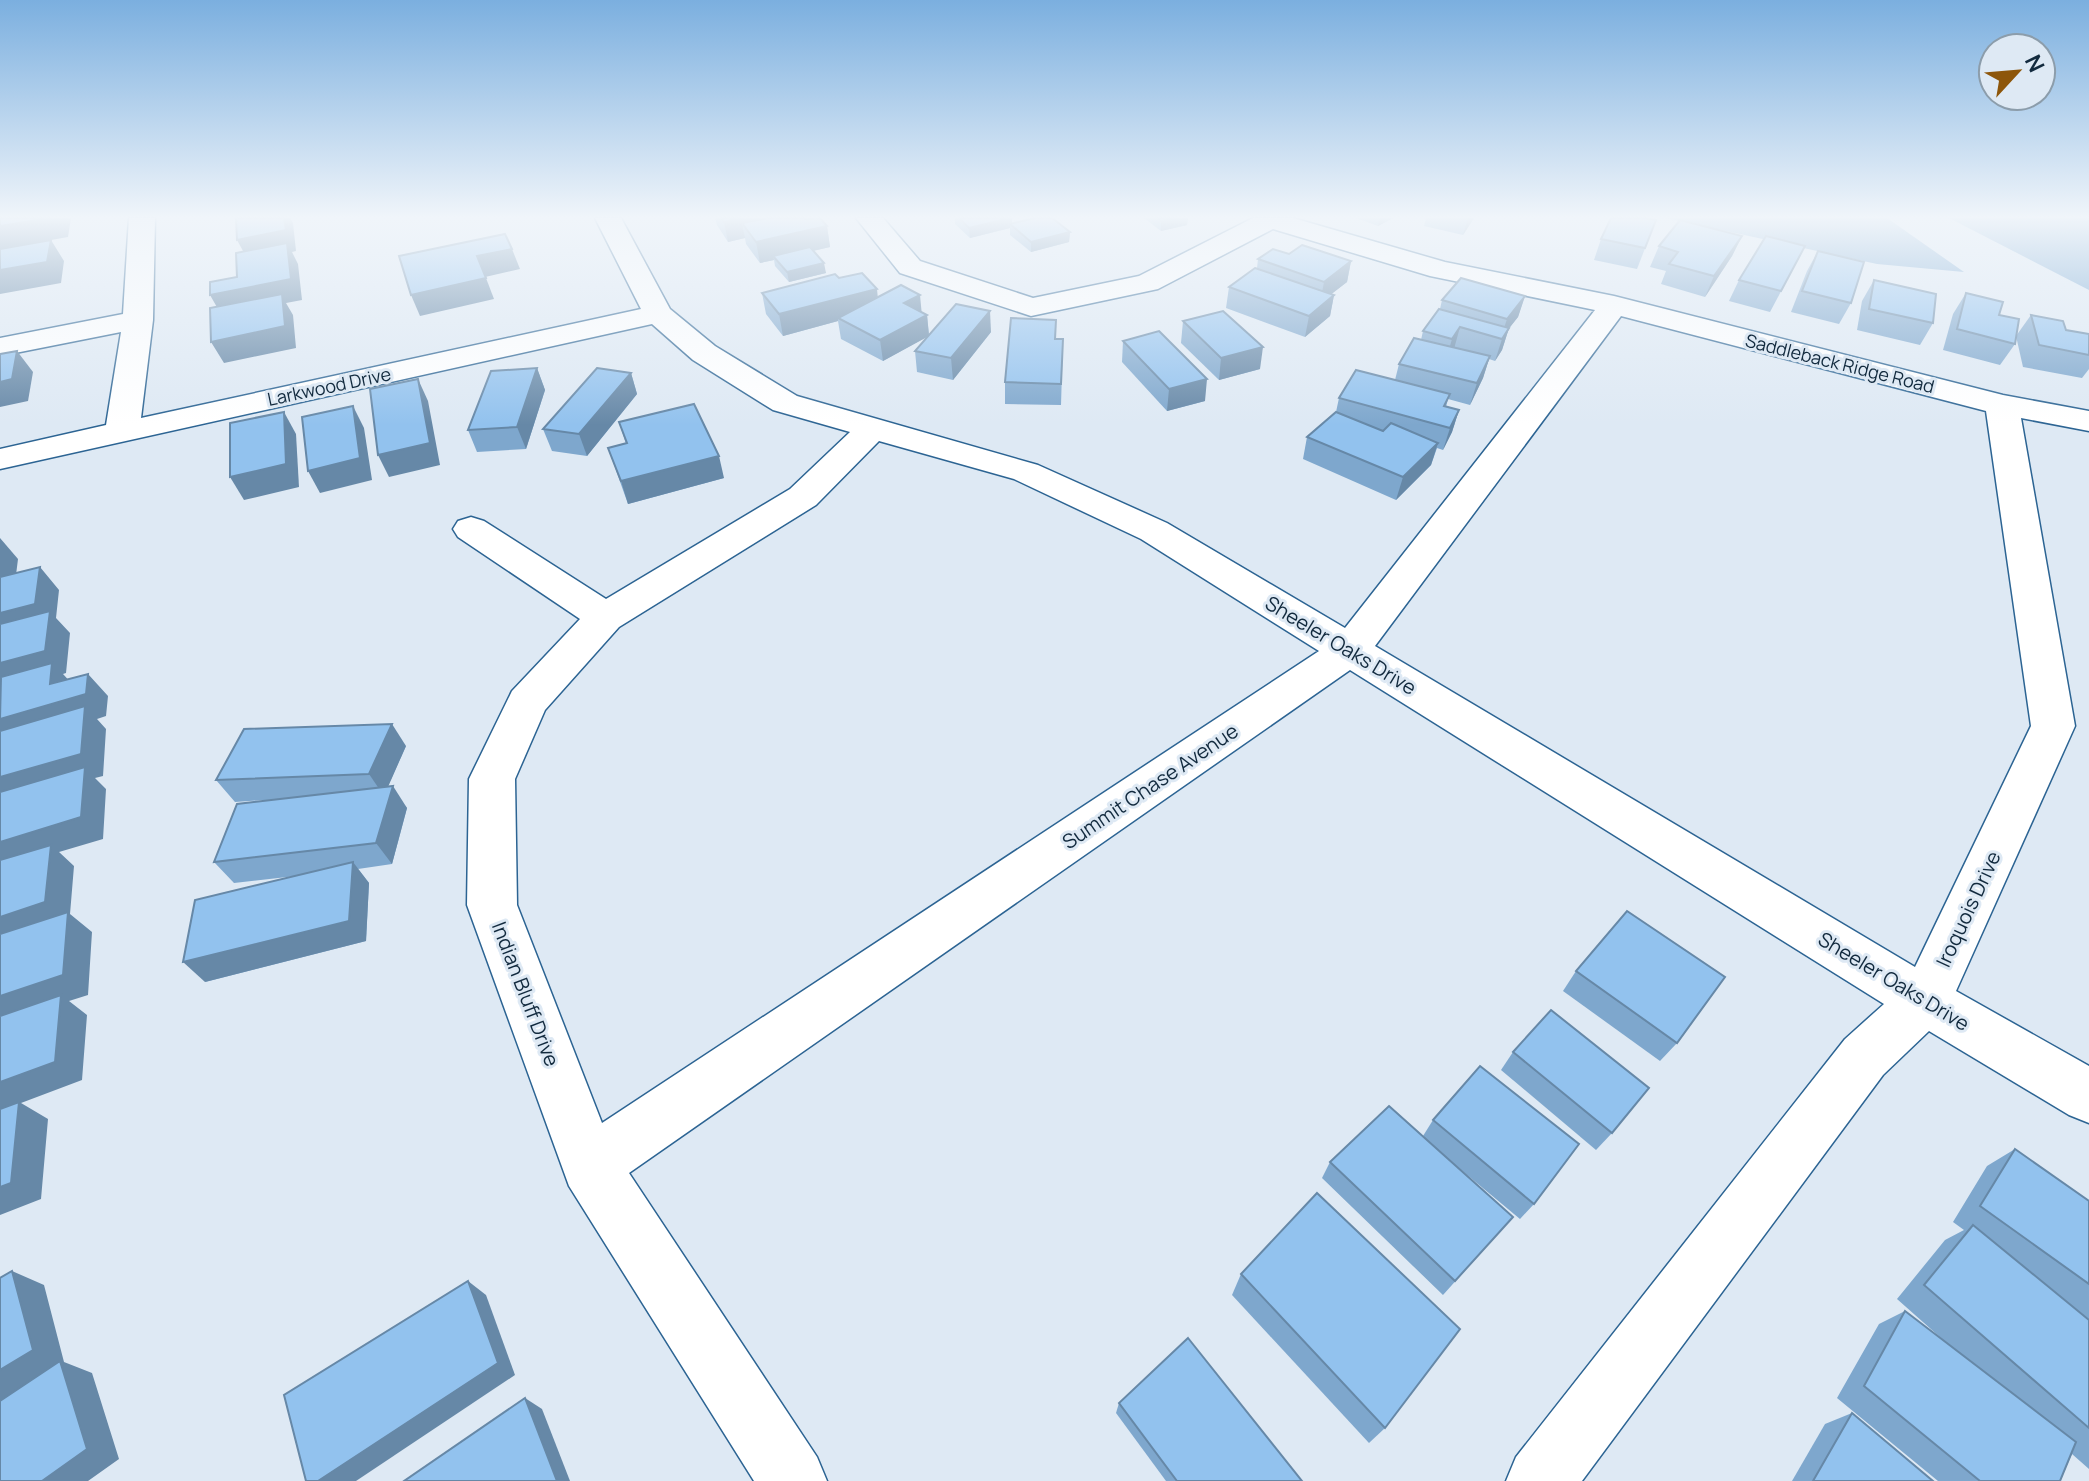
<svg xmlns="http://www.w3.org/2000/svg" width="2089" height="1481" font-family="Manrope,sans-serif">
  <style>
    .water { fill: #78a7d1 }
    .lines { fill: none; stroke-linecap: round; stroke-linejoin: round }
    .minor-casing { stroke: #2c6493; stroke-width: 3 }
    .minor { fill: #fff; fill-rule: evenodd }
    .wall { fill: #7ea7cd }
    .shaded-wall { fill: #6688a7 }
    .building { fill: #92c2ee; stroke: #6688a7; stroke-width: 2 }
    .labels { text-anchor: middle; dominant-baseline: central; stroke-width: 6; stroke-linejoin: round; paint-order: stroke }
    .far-street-label { font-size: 18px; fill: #122a3e; stroke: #dee9f4 }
    .street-label { font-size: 20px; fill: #122a3e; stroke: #dee9f4 }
  </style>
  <rect width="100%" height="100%" fill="#dee9f4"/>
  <g class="water">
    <path d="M1666,218h221l77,54 -87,-8z"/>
    <path d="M1949,218h140v72z"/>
  </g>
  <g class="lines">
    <g class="minor-casing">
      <path id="minor" d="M129,218h26l-2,102 -12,98 500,-109 -46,-91h26l49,91 45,37 82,50 241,69 129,58 178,105 250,-318 -165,-34 -157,-47 -115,60 -127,27 -131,-43 -44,-55h27l37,43 113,37 106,-22 114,-58h40l152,44 169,34 389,99 86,16v20l-68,-13 54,308 -119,265 133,75v57l-20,-8 -140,-84 -46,44 -301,406h-76l10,-24 329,-418 39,-35 -534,-334 -721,503 188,284 10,24h-73l-185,-295 -102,-281 2,-126 43,-88 68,-72 -122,-82 -5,-8 5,-8 13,-4 13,4 122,78 184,-110 60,-57 -77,-22 -80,-50 -41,-36 -652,145v-20l106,-24 15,-93 -121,24v-18l123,-24zM1621,316l365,95 45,315 -116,241 -540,-321zM879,441l135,38 127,60 178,112 -717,472 -85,-218 -2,-126 30,-69 74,-83 197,-122z"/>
    </g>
    <use href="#minor" class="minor"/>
  </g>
  <g class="wall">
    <path d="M715,218h105l7,8 3,21 -17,4 13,22 -37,9 -14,-16 -1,-6 -14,3 -14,-19 -1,-6 -17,4 -11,-17z"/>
    <path d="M955,218h57v6l58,8 -1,10 -38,10 -21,-17v-7l-40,10 -15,-14z"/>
    <path d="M1144,218h44l-1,7 -26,6z"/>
    <path d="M1356,218h37l-15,8z"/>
    <path d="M1426,218h48l-11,17 -39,-9z"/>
    <path d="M1656,220l-19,49 -43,-9 7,-21z"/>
    <path d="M1742,236l-10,20 -27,41 -44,-13 5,-13 -16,-4 9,-21z"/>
    <path d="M1805,246l-35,66 -41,-11 10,-21z"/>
    <path d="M1818,251l33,52 -12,21 -48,-12 16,-41z"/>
    <path d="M1289,254l62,7 -4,21 -16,12 3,1 -4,21 -25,21 -79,-29 3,-21 28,-19 1,-9z"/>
    <path d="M839,278l39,19 49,18 2,20 62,-3 -38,48 -36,-8 -2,-21 13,-15 -45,25 -42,-22 -3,-18 -55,15 -17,-22 -4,-21z"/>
    <path d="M1874,280l59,43 -13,22 -63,-15 5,-29z"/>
    <path d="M1966,293l49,51 -15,21 -57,-15 10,-36z"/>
    <path d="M1525,296l-7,21 -9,11 -7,22 -7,11 -6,-2 -6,19 -13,27 -22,-6 -2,8 13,3 -7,22 -9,18 -6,-2 -6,17 -35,35 -93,-41 4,-22 29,-25 3,-14 56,-18 4,-16 22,-24 2,-9 17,-22 2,-9z"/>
    <path d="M2031,315l58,40v14l-7,9 -59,-11 -7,-31z"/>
    <path d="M1056,320v19h7l-2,66 -56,-1v-22z"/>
    <path d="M1183,321l77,48 -41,11 -38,-37z"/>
    <path d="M1123,341l82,60 -38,10 -45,-49z"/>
    <path d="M537,368l8,22 -19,59 -49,3 -9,-22z"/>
    <path d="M631,373l6,21 -50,62 -35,-5 -9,-22z"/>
    <path d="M619,422l105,56 -96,26 -20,-56 18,-4z"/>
    <path d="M406,746l-18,40 19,22 -15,56 -34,5 11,14 -3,58 -161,41 91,-106 -62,7 -20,-21 51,-62 -30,2 -19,-22z"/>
    <path d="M1576,971l101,72 -17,18 -97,-70z"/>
    <path d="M1513,1052l99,81 -16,17 -95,-80z"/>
    <path d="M1433,1120l101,84 -14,15 -72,-60 65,58 -70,78 -121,-117 8,-16 93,-26z"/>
    <path d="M2015,1149l74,52v268l-17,-15 -12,27h-122l-101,-83 42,-74 26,-13 36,27 -44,-39 48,-59 19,-10 -11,-8 34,-56z"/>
    <path d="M1241,1274l144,154 -16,15 -137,-148z"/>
    <path d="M1119,1403l183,78h-136l-50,-68z"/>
    <path d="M1852,1413l81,68h-141l33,-57z"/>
  </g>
  <g class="shaded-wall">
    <path d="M50,218h21l-3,19 -17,3 13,21 -3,22 -61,11v-68z"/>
    <path d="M284,218h6l3,5 3,28 -4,1 6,12 4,36 -16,3 7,12 3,33 -72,15 -13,-21 11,-26 -12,-21 81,-16 -43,-19 -11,-20z"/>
    <path d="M740,218h70l1,2 -69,3 3,15 -17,4 -4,-20z"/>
    <path d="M1012,218v8l-2,-2v4l-40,10 -1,-10z"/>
    <path d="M1175,218h13l-1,7 -26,6v-10z"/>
    <path d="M1380,218h13l-15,8z"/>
    <path d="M1468,218h6l-11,17z"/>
    <path d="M827,226l3,21 -54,12 -3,-3 1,4 -14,3 -4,-21z"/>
    <path d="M1070,232l-1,10 -38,10v-10z"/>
    <path d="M1742,236l-10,20 -27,41 9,-21z"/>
    <path d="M512,249l8,20 -35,8 -8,-21z"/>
    <path d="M1351,261l-4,21 -27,21 4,-21z"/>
    <path d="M824,263l2,10 -37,9 -2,-10z"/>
    <path d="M486,278l8,21 -74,17 -9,-21z"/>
    <path d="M877,289l2,21 -41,8v3l-55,15 -4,-22z"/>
    <path d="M920,295l2,21 -18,-13z"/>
    <path d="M1334,295l-4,21 -25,21 4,-21z"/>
    <path d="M1525,296l-7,21 -18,23 7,-21z"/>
    <path d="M990,311l1,21 -38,48 -2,-22z"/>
    <path d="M927,315l2,21 -46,25 -3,-21z"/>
    <path d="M1460,327l-6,22 -8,11 6,-21z"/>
    <path d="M1509,328l-7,22 -7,11 7,-22z"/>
    <path d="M1263,347l-3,22 -41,11 2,-22z"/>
    <path d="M17,351l16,21 -5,29 -28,6v-25z"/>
    <path d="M1490,356l-7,22 -13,27 7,-22z"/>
    <path d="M537,368l8,22 -19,59 -9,-22z"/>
    <path d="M631,373l6,21 -50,62 -8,-22z"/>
    <path d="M418,379l10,22 12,64 -51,12 -11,-22z"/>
    <path d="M1207,379l-2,22 -38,10 2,-22z"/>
    <path d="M353,406l11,22 8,52 -52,13 -12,-22z"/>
    <path d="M1459,410l-7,22 -9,18 7,-22z"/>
    <path d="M284,412l12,22 3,53 -55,13 -14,-23z"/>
    <path d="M1438,443l-7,22 -35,35 7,-23z"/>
    <path d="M719,456l5,22 -96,26 -7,-23z"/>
    <path d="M0,538l18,21 -4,32 -14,4z"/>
    <path d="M40,567l19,23 -3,28 14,15 -4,40 -3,1 10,11 15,-11 20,22 -2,20 -9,3 9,10 -3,47 -8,2 11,11 -3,50 -44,13 15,14 -4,48 22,18 -4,63 -19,6 18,14 -5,65 -61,23 27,16 -7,80 -41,16v-602z"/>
    <path d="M392,724l14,22 -22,50 -15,-22z"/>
    <path d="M393,786l14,22 -15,56 -16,-21z"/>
    <path d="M353,862l16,21 -3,58 -161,41 -22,-20z"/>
    <path d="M12,1271l32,14 20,77 28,11 27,86 -31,22h-46l-42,-77v-34z"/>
    <path d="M468,1281l18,14 29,80 -159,106h-38z"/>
    <path d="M525,1398l17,11 28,72h-13z"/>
  </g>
  <g class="building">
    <path d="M0,218h50l-50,8z"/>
    <path d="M236,218h48l2,12 -49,10z"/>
    <path d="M721,218h19l-16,4z"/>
    <path d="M768,218h36l1,1 15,-1 7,8 -71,16 -14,-19z"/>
    <path d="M959,218h51l-41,10z"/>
    <path d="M1035,218h17l18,14 -39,10 -21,-18z"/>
    <path d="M1157,218h18l-14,3z"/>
    <path d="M1611,218h34l11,2 -11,28 -44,-9z"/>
    <path d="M1680,220l62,16 -28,40 -45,-12 9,-12 -19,-6z"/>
    <path d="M505,234l7,15 -35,7 9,22 -75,17 -12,-39z"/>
    <path d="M1766,236l39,10 -24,45 -42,-11z"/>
    <path d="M51,240l-4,22 -47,8v-21z"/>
    <path d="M287,243l4,36 -81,16v-13l27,-5 -1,-24z"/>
    <path d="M1302,245l49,16 -27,21 -66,-23 15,-10 16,5z"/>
    <path d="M810,247l14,16 -37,9 -14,-16z"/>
    <path d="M1818,251l46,11 -13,41 -49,-12z"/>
    <path d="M1255,268l79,27 -25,21 -80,-29z"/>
    <path d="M862,273l15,16 -98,25 -17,-21 73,-19 4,4z"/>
    <path d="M1461,278l64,18 -18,23 -65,-19z"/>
    <path d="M1874,280l62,14 -3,29 -64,-14z"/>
    <path d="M901,285l19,10 -16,8 23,12 -47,25 -42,-22z"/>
    <path d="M1966,293l37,9 -4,13 20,4 -4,25 -58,-15z"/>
    <path d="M282,294l3,32 -74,16 -1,-34z"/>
    <path d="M956,304l34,7 -39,47 -36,-7z"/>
    <path d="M1439,309l70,19 -7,11 -42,-12 -8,12 -29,-8z"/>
    <path d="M1223,311l40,36 -42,11 -38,-37z"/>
    <path d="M2031,315l32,6 3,9 23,4v21l-50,-10z"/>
    <path d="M1011,318l45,2 -1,19h8l-2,45 -56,-2z"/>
    <path d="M1159,331l48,48 -38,10 -46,-48z"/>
    <path d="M1414,338l76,18 -13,27 -78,-19z"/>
    <path d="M17,351l-5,28 -12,3v-28z"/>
    <path d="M537,368l-20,59 -49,3 23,-59z"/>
    <path d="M597,368l34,5 -52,61 -36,-5z"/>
    <path d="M1356,370l94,24 -6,12 15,4 -9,18 -111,-30z"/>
    <path d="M418,379l12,64 -52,12 -8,-66z"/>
    <path d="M694,404l25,52 -98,25 -13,-33 19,-5 -8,-21z"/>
    <path d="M353,406l7,52 -52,13 -6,-54z"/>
    <path d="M284,412l2,52 -56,13v-54z"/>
    <path d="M1336,412l47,19 8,-8 47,20 -35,34 -96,-40z"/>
    <path d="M40,567l-5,37 -35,9v-36z"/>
    <path d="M50,611l-5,40 -45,12v-39z"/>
    <path d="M52,663l-2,21 38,-10 -2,20 -86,25 1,-42z"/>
    <path d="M85,706l-4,48 -81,23v-46z"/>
    <path d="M392,724l-23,50 -153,6 28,-51z"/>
    <path d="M85,767l-4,50 -81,25v-50z"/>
    <path d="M393,786l-17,57 -162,19 23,-58z"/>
    <path d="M51,845l-6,57 -45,15v-57z"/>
    <path d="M353,862l-4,59 -166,41 12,-62z"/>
    <path d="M1627,911l98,66 -48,66 -101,-72z"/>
    <path d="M68,912l-5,63 -63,21v-62z"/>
    <path d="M61,995l-6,67 -55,20v-66z"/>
    <path d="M1551,1010l98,78 -37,45 -99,-81z"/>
    <path d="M1480,1066l99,78 -45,60 -101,-84z"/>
    <path d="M19,1102l-8,81 -11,4v-78z"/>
    <path d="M1389,1106l124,111 -58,64 -125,-119z"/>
    <path d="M2015,1149l74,52v83l-109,-78z"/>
    <path d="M1317,1193l143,136 -75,99 -144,-154z"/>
    <path d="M1973,1225l116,95v108l-165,-143z"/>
    <path d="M12,1271l21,79 -33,20v-92z"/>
    <path d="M468,1281l30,82 -180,118h-12l-22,-86z"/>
    <path d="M1905,1311l171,131 -16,39h-80l-116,-95z"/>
    <path d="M1188,1338l114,143h-125l-58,-78z"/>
    <path d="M60,1361l27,88 -45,32h-42v-80z"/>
    <path d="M525,1398l32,83h-153z"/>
    <path d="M1852,1413l81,68h-120z"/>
  </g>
  <linearGradient id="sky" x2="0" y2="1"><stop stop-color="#7bafdf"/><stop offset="0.51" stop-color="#f0f5fa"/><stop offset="1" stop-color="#f0f5fa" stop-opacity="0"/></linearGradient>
  <rect width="2089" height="425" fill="url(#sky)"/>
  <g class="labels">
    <g class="far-street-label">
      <text transform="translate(1840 363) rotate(14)">Saddleback Ridge Road</text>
      <text transform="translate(329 386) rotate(-12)">Larkwood Drive</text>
    </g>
    <g class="street-label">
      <text transform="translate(1341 645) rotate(31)">Sheeler Oaks Drive</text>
      <text transform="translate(1150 786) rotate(-34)">Summit Chase Avenue</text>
      <text transform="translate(1968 909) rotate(-65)">Iroquois Drive</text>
      <text transform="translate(1894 981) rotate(31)">Sheeler Oaks Drive</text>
      <text transform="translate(526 994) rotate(69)">Indian Bluff Drive</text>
    </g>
  </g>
  <g transform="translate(2017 72) rotate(64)"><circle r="38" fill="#dee9f4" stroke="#8c9dab" stroke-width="2"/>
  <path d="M0-6L14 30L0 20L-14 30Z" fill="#8d560a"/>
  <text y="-12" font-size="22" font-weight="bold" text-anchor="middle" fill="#122a3e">N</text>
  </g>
</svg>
